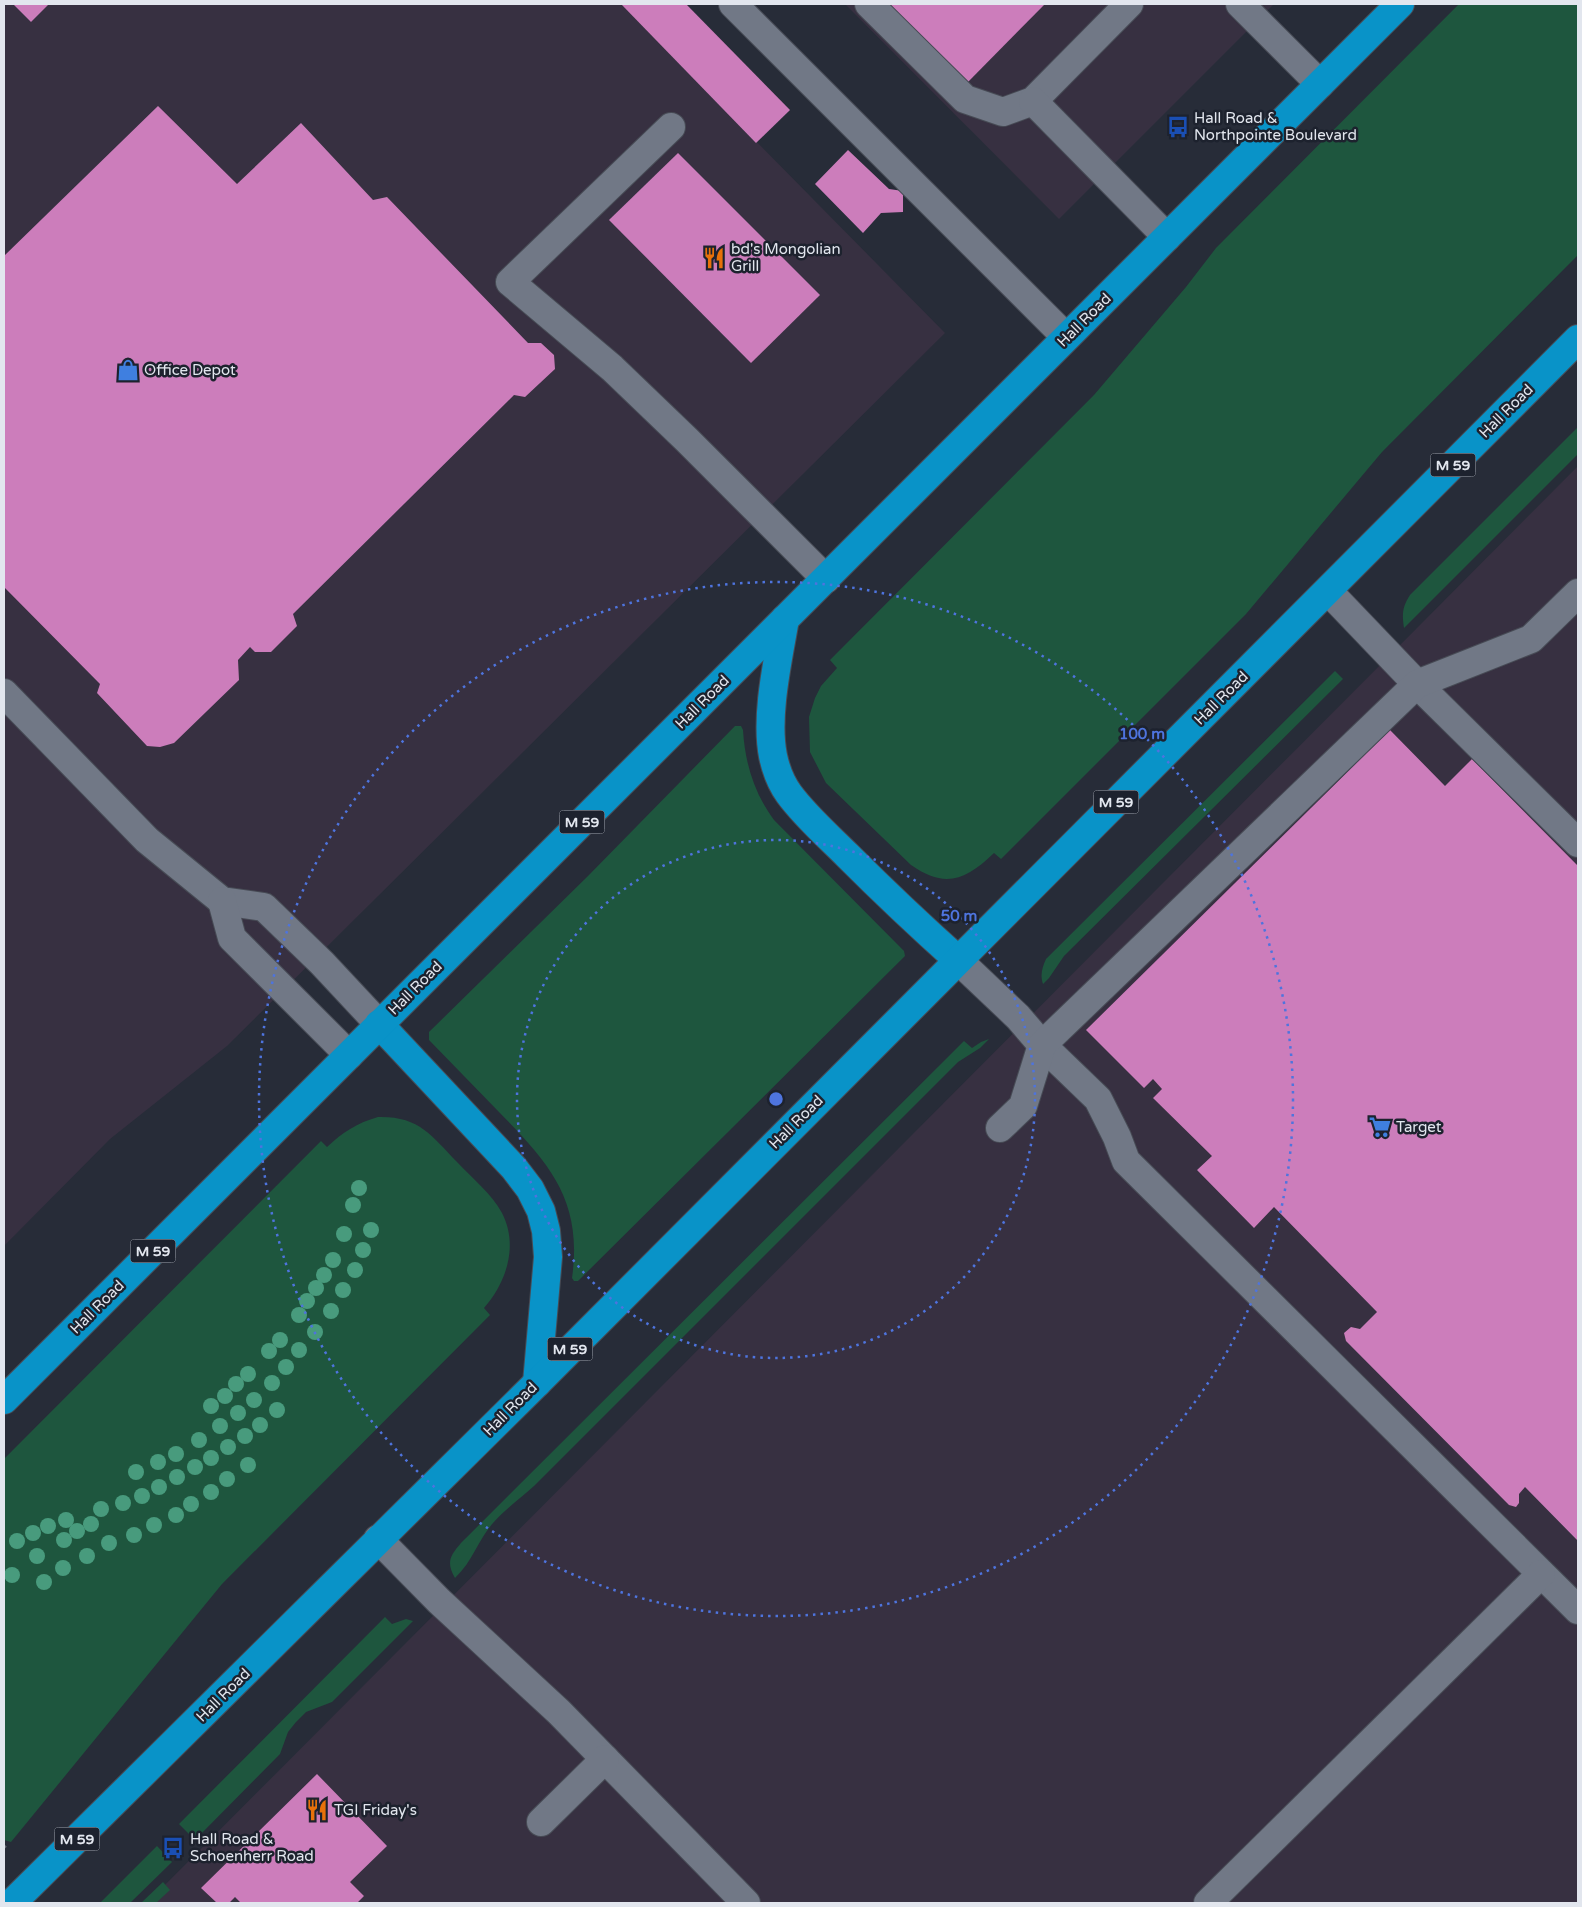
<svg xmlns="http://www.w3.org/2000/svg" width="1582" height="1907" font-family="'Varela Round',sans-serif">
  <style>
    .commercial { fill: #373041 }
    .green { fill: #1e563e }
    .building { fill: #cc7dbb }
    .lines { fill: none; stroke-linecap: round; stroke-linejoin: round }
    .minor-casing { stroke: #474b55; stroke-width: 30 }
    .highway-casing { stroke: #474b55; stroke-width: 30 }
    .path { stroke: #656a74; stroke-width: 3; stroke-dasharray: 2.5 4; stroke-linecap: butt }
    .minor { stroke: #717886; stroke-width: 28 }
    .highway { stroke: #0993c8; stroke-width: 28 }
    .tree { fill: #489b7d }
    .ring { fill: none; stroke: #4e74de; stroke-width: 2.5; stroke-dasharray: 2.5 5 }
    .labels { text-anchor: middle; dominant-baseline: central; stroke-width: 5; stroke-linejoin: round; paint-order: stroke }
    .shield { fill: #1d222e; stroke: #a7abb4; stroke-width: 1 }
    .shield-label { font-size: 14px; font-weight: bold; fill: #e2e6ee }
    .poi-label { font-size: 15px; fill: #e2e6ee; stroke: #1d222e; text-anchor: start }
    .street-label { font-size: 15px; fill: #e2e6ee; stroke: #1d222e }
    .centre { fill: #4e74de; stroke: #1d222e; stroke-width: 2.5 }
    .ring-label { font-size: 15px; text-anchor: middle; font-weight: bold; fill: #4e74de; stroke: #1d222e; stroke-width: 5; stroke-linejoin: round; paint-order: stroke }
  </style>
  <rect width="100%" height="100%" fill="#272c38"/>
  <g class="commercial">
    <path d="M4,4h9l18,18 18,-18h572l324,329 -718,713 -117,93 -106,107z"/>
    <path d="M845,4h429l-215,215z"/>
    <path d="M1578,466v1437h-1431l1270,-1275z"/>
  </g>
  <g class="green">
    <path d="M1459,4h119v251l-196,197 -136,162 -245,245 -7,-6c-28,27 -49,36 -83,12l-85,-82 -16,-31 -1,-35 6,-19 6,-12 16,-18 -7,-8 264,-265 92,-108 30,-39z"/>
    <path d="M1578,427v27l-174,174c-2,-13 -2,-21 6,-33z"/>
    <path d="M1335,671l8,8 -279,277 -15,22 -6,6c-3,-9 -1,-16 3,-25z"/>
    <path d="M735,726h6l2,4c2,33 11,63 31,90l130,131 1,5 -327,325h-4l-2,-3c11,-78 -23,-115 -74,-167 -23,-24 -46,-47 -69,-71v-8l159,-156z"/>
    <path d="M989,1039l-9,9 -22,14 -424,424c-13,12 -29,23 -41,37 -15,17 -20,38 -38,55 -9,-16 -5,-22 6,-35l503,-502 8,7 9,-6z"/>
    <path d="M378,1117c41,-1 53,18 79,45 15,16 35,32 45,51 17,33 4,70 -18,95l6,7 -268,269 -211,258 -7,-2v-381l317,-318 6,6c16,-15 30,-24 51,-30z"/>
    <path d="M385,1617l7,7 14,-5 7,2 -81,81 -26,10 -10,10 -8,10 -8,22 -85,86 -16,-16z"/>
    <path d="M157,1846l15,16 -42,41h-30z"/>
    <path d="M163,1882l7,8 -14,13h-15z"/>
  </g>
  <g class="building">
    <path d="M13,4h36l-18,18z"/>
    <path d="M621,4h65l104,106 -34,33z"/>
    <path d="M887,4h158l-78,79z"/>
    <path d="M158,106l79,78 64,-61 72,77 14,-3 141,146h13l13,12 1,14 -30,28 -11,-2 -221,219 4,12 -26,26h-16l-5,-5 -12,13 1,20 -65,63 -14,4 -13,-1 -50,-53 3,-9 -96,-97v-331z"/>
    <path d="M848,150l41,39 14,2v21l-22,1 -18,20 -48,-49z"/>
    <path d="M678,153l142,142 -69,68 -142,-143z"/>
    <path d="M1390,730l55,56 27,-27 106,107v675l-53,-54 -6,7v9l-3,4 -7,-2 -163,-164 -2,-8 7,-6 9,2 17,-17 -103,-105 -20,21 -57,-58 15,-14 -59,-58 9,-9 -9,-10 -9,9 -58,-58z"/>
    <path d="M317,1774l70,72 -37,36 14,14 -7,7h-116l-6,-6 -6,6h-12l-16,-15z"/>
  </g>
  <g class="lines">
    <g class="minor-casing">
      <g id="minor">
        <path d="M733,4l333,333"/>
        <path d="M869,4l96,95 38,13 30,-11 96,-97"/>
        <path d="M1240,4l80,80"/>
        <path d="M1033,101l134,136"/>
        <path d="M671,127l-161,155 102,86 75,72 139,139"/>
        <path d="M1328,591l89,93 161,159"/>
        <path d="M4,693l143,147 75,61 42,6 58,56 57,61"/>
        <path d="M222,901l10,37 117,117"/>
        <path d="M958,960l60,57 24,28 56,54 19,38 9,24 452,449"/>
        <path d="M1000,1128l23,-22 19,-61 375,-361 114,-45 47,-46"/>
        <path d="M378,1539l61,62 120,111 187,191"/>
        <path d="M541,1822l64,-63"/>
        <path d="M1208,1903l333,-329"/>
      </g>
    </g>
    <g class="highway-casing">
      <g id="highway">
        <path d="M785,619c-7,41 -20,97 -12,137 3,14 8,27 16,38 17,23 38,41 58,61 36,36 73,71 111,105"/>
        <path d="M379,1024l135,144 16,21 11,22 5,20 2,26 -11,126"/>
        <path d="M4,1400l1396,-1396"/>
        <path d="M12,1903l525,-520 1041,-1044"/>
      </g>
    </g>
    <path class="path" d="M4,1846l4,4"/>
    <use href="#minor" class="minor"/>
    <use href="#highway" class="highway"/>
  </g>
  <g class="tree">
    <circle cx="359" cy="1188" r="8"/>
    <circle cx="353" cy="1205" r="8"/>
    <circle cx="371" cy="1230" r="8"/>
    <circle cx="344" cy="1234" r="8"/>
    <circle cx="363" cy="1250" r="8"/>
    <circle cx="333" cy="1260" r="8"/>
    <circle cx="355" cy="1270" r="8"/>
    <circle cx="324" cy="1275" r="8"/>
    <circle cx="316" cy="1288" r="8"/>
    <circle cx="343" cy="1290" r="8"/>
    <circle cx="307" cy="1301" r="8"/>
    <circle cx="331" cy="1311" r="8"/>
    <circle cx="299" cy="1315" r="8"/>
    <circle cx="315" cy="1332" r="8"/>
    <circle cx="280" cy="1340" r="8"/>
    <circle cx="299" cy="1350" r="8"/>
    <circle cx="269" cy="1351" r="8"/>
    <circle cx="286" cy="1367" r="8"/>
    <circle cx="248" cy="1374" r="8"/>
    <circle cx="272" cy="1383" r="8"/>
    <circle cx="236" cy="1384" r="8"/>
    <circle cx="225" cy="1396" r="8"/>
    <circle cx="254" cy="1400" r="8"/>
    <circle cx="211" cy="1406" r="8"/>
    <circle cx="277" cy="1410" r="8"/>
    <circle cx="238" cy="1413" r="8"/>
    <circle cx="260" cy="1425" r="8"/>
    <circle cx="220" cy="1426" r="8"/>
    <circle cx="245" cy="1436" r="8"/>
    <circle cx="199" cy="1440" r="8"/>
    <circle cx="228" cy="1447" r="8"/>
    <circle cx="176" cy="1454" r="8"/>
    <circle cx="211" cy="1458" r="8"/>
    <circle cx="158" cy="1462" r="8"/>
    <circle cx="248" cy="1465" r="8"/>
    <circle cx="195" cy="1467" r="8"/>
    <circle cx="136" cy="1472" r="8"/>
    <circle cx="177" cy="1477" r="8"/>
    <circle cx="227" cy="1479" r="8"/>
    <circle cx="159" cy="1487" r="8"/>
    <circle cx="211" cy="1492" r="8"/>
    <circle cx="142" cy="1496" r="8"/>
    <circle cx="123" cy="1503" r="8"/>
    <circle cx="191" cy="1504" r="8"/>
    <circle cx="101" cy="1509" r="8"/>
    <circle cx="176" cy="1515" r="8"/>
    <circle cx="66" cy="1520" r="8"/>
    <circle cx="91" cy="1524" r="8"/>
    <circle cx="154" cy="1525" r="8"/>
    <circle cx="48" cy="1526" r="8"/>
    <circle cx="77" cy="1531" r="8"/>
    <circle cx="33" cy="1533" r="8"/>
    <circle cx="134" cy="1535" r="8"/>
    <circle cx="64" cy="1540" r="8"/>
    <circle cx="17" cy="1541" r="8"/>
    <circle cx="109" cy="1543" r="8"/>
    <circle cx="37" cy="1556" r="8"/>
    <circle cx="87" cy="1556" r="8"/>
    <circle cx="63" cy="1568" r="8"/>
    <circle cx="12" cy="1575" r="8"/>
    <circle cx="44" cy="1582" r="8"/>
  </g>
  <g class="ring">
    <circle cx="776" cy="1099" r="259"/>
    <circle cx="776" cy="1099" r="517"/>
  </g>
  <defs>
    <g id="bus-bare" transform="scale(1.725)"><path d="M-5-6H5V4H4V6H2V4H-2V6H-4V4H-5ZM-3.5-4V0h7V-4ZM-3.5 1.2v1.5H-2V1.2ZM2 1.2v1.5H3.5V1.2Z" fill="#1a4fb4" stroke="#1d222e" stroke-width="2.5" paint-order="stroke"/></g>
    <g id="restaurant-bare" transform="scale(1.725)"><path d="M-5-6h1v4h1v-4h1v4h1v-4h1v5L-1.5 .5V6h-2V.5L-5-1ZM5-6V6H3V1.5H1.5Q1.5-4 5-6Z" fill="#e8710a" stroke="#1d222e" stroke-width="2.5" paint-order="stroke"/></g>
    <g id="shop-bare" transform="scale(1.725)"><path d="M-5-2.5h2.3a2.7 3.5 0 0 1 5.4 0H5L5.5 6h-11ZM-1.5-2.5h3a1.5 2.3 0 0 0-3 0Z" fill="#3f7fe0" stroke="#1d222e" stroke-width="2.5" paint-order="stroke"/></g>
    <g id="supermarket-bare" transform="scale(1.725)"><path d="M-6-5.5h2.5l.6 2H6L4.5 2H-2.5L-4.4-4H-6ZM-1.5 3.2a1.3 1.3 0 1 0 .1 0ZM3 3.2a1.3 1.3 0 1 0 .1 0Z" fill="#3f7fe0" stroke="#1d222e" stroke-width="2.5" paint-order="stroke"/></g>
  </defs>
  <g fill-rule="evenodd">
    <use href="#bus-bare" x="1178" y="127"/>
    <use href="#restaurant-bare" x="714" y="258"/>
    <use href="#shop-bare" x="128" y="370"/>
    <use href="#supermarket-bare" x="1380" y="1127"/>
    <use href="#restaurant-bare" x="317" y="1810"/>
    <use href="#bus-bare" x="173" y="1848"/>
  </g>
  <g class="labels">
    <g class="shield">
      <rect x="1430.5" y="453.5" width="45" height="23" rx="4"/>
      <rect x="1093.5" y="790.5" width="45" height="23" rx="4"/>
      <rect x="559.5" y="810.5" width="45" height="23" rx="4"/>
      <rect x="130.5" y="1239.5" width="45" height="23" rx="4"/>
      <rect x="547.5" y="1337.5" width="45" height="23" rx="4"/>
      <rect x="54.5" y="1827.5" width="45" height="23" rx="4"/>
    </g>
    <g class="shield-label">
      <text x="1453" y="465">M 59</text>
      <text x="1116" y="802">M 59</text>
      <text x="582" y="822">M 59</text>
      <text x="153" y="1251">M 59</text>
      <text x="570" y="1349">M 59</text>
      <text x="77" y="1839">M 59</text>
    </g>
    <g class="poi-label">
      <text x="1194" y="118">Hall Road &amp;<tspan x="1194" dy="17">Northpointe Boulevard</tspan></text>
      <text x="731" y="249">bd's Mongolian<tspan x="731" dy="17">Grill</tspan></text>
      <text x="144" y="370">Office Depot</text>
      <text x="1396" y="1127">Target</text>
      <text x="334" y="1810">TGI Friday's</text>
      <text x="190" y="1839">Hall Road &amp;<tspan x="190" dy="17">Schoenherr Road</tspan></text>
    </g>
    <g class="street-label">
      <text transform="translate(1084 320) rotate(-45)">Hall Road</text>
      <text transform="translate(1506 411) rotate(-45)">Hall Road</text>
      <text transform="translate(1221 698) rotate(-45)">Hall Road</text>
      <text transform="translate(702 702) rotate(-45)">Hall Road</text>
      <text transform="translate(415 988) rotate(-45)">Hall Road</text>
      <text transform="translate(796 1122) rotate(-45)">Hall Road</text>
      <text transform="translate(97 1307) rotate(-45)">Hall Road</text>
      <text transform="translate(510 1409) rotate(-45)">Hall Road</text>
      <text transform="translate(223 1695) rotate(-45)">Hall Road</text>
    </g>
  </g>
  <circle cx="776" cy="1099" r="8" class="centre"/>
  <g class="ring-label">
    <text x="1142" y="739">100 m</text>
    <text x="959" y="921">50 m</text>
  </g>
  <rect width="1582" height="1907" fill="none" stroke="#e2e6ee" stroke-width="10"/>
</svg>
